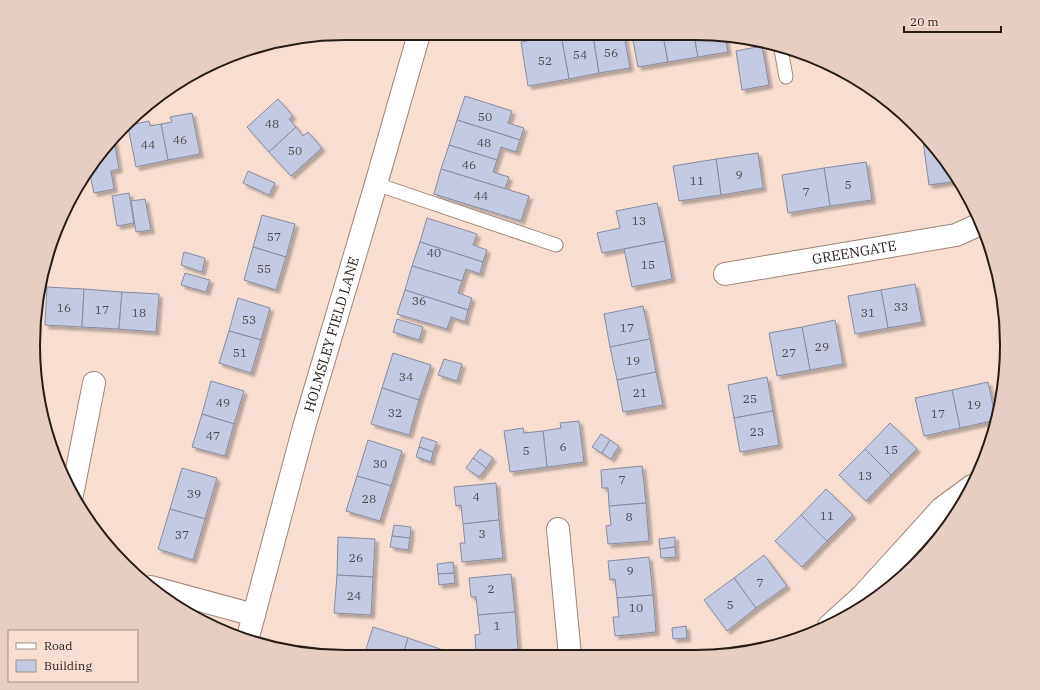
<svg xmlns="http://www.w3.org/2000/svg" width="1040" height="690" font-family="'IBM Plex Serif',serif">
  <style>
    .building { fill: #c4cae1; stroke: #868ba1; filter: url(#shadow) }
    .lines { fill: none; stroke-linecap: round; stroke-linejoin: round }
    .lane-casing { stroke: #9c867a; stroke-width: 15 }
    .street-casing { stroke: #9c867a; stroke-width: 24 }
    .lane { stroke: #fff; stroke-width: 13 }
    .street { stroke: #fff; stroke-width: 22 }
    .labels { text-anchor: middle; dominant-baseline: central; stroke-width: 4; stroke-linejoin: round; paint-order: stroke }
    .number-label { font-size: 12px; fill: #4d484a }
    .street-label { font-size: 14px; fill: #251c17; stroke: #f7ded1 }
    .rim { fill: none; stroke: #251c17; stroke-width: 2 }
  </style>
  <defs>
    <filter id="shadow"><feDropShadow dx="3.5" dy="3.5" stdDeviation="1" flood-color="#0004"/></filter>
  </defs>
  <rect width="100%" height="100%" fill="#f7ded1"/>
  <g class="building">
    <path d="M561,35h32l6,38 -30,6z"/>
    <path d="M561,35l8,44 -41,7 -7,-44z"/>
    <path d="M593,35h31l6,33 -31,5z"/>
    <path d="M632,35h31l5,27 -30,5z"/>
    <path d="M663,35h31l4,22 -30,5z"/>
    <path d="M694,35l31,1 3,16 -30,5z"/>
    <path d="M762,46l7,39 -27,5 -6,-39z"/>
    <path d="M465,96l47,15 -4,12 16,5 -4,12 -63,-20z"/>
    <path d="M278,99l15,17 -4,3 7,8 -27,25 -22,-25z"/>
    <path d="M192,113l8,41 -32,6 -7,-36 11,-2 -2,-5z"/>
    <path d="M457,120l63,20 -4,12 -15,-5 -4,13 -48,-15z"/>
    <path d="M149,121l1,5 11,-2 7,36 -32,7 -8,-40 2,-2z"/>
    <path d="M296,127l7,9 5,-4 14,16 -31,28 -22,-24z"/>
    <path d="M921,132l8,8 -6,1z"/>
    <path d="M114,140l5,29 -8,2 3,18 -20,4 -4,-19h-4l12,-19z"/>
    <path d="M929,140l14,15 15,26 -29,4 -6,-44z"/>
    <path d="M449,145l48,15 -4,12 16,5 -4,12 -64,-20z"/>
    <path d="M758,153l5,35 -42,7 -5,-36z"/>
    <path d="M716,159l5,36 -42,6 -6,-35z"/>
    <path d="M866,162l6,38 -42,6 -6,-38z"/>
    <path d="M824,168l6,38 -42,7 -6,-38z"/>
    <path d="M441,169l88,27 -8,25 -87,-27z"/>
    <path d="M248,171l27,12 -6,12 -26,-12z"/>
    <path d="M129,193l5,30 -17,3 -5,-30z"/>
    <path d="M145,199l6,31 -15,2 -5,-31z"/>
    <path d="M657,203l8,38 -63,12 -5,-20 23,-5 -4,-17z"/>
    <path d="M262,215l33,9 -9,33 -33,-10z"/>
    <path d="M427,218l50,16 -4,11 14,5 -4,12 -63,-20z"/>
    <path d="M665,241l7,38 -40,8 -8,-38z"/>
    <path d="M420,242l63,20 -3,12 -14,-5 -4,12 -50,-15z"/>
    <path d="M253,247l33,10 -10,33 -32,-10z"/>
    <path d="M184,252l21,6 -3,14 -21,-7z"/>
    <path d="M412,266l50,15 -4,12 14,5 -4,12 -63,-20z"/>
    <path d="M185,273l25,7 -4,12 -25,-7z"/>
    <path d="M915,284l7,38 -34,6 -7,-38z"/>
    <path d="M47,287l37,2 -2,38 -37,-2z"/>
    <path d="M84,289l38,3 -3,37 -37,-2z"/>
    <path d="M405,290l63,20 -3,12 -14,-5 -4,12 -50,-15z"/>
    <path d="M881,290l7,38 -33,6 -7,-38z"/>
    <path d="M122,292l37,2 -3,38 -37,-3z"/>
    <path d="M238,298l32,10 -9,32 -32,-9z"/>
    <path d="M643,306l7,33 -40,8 -6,-33z"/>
    <path d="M397,319l26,8 -4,13 -26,-8z"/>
    <path d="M835,320l8,44 -33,6 -8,-43z"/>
    <path d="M802,327l8,43 -33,6 -8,-43z"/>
    <path d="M229,331l32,9 -10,33 -32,-10z"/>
    <path d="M650,339l6,33 -39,8 -7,-33z"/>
    <path d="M393,353l38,12 -12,35 -37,-12z"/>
    <path d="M444,359l18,5 -5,17 -19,-6z"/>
    <path d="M656,372l7,33 -40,7 -6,-32z"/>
    <path d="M767,377l6,34 -39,7 -6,-33z"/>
    <path d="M211,381l33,10 -10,33 -32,-10z"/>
    <path d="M988,382l8,38 -36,8 -8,-38z"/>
    <path d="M382,388l37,12 -10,35 -38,-11z"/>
    <path d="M952,390l8,38 -36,8 -9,-38z"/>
    <path d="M773,411l6,34 -39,7 -6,-34z"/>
    <path d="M202,414l32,10 -9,32 -33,-9z"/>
    <path d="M579,421l5,41 -37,5 -4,-36 18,-3 -1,-5z"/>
    <path d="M890,423l27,26 -26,26 -26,-26z"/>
    <path d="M523,428l1,5 19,-2 4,36 -37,5 -6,-41z"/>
    <path d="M601,434l9,6 -8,13 -10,-6z"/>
    <path d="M422,437l15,5 -4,10 -14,-5z"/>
    <path d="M368,440l34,11 -11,35 -34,-10z"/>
    <path d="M610,440l9,6 -8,13 -9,-6z"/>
    <path d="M419,447l14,5 -2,10 -15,-5z"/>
    <path d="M480,449l13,9 -7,10 -13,-10z"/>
    <path d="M865,449l26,26 -25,26 -27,-26z"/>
    <path d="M473,458l13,10 -7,9 -13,-9z"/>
    <path d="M642,466l4,37 -37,3 -1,-18h-6l-1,-18z"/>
    <path d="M182,468l35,10 -12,41 -35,-10z"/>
    <path d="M357,476l34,10 -11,35 -34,-10z"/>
    <path d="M496,483l3,37 -36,4 -2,-19 -5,1 -2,-19z"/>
    <path d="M826,489l27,26 -26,26 -26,-26z"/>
    <path d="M646,503l3,38 -41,3 -2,-18 5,-1 -2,-19z"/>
    <path d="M170,509l35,10 -12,41 -35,-11z"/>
    <path d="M801,515l26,26 -25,26 -27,-26z"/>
    <path d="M499,520l4,38 -41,4 -2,-19h5l-2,-19z"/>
    <path d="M394,525l17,2 -1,11 -18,-2z"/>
    <path d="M392,536l18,2 -2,12 -18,-3z"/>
    <path d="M338,537l37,2 -2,38 -36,-2z"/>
    <path d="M675,537v10l-15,2 -1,-10z"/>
    <path d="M675,547l1,10 -15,1 -1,-9z"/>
    <path d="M764,555l23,31 -31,22 -22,-30z"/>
    <path d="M649,557l4,38 -36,3 -2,-19 -5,1 -2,-19z"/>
    <path d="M453,562l1,11 -16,1 -1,-10z"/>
    <path d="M454,573l1,10 -16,2 -1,-11z"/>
    <path d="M511,574l4,38 -37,3 -2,-18h-5l-2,-19z"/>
    <path d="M337,575l36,2 -2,38 -37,-2z"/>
    <path d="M734,578l22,30 -29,23 -23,-31z"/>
    <path d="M653,595l3,37 -41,4 -2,-19h6l-2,-19z"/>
    <path d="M515,612l3,37 -42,4 -1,-18 5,-1 -2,-19z"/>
    <path d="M686,626l1,12 -14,1 -1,-11z"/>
    <path d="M373,627l35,11 -5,17h-39z"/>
    <path d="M408,638l35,12 -2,5h-38z"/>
  </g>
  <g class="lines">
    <g class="lane-casing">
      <g id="lane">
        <path d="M781,49l5,28"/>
        <path d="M376,184l180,61"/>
      </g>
    </g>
    <g class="street-casing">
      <g id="street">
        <path id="s1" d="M725,274l231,-39 20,-9 5,-4"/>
        <path d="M72,495l22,-112"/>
        <path d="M558,529l12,127"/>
        <path d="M151,587l103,28"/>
        <path d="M829,626l33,-30 80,-88 30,-22"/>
        <path id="s2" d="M248,637l56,-210 72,-243 43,-150"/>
      </g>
    </g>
    <use href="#lane" class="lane"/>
    <use href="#street" class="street"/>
  </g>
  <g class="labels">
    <g class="number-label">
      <text x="611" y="52">56</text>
      <text x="580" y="54">54</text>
      <text x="545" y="60">52</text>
      <text x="485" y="116">50</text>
      <text x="272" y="123">48</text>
      <text x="180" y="139">46</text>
      <text x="484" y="142">48</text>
      <text x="148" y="144">44</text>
      <text x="295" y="150">50</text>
      <text x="469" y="164">46</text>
      <text x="739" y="174">9</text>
      <text x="697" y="180">11</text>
      <text x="848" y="184">5</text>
      <text x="806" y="191">7</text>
      <text x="481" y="195">44</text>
      <text x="639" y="220">13</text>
      <text x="274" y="236">57</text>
      <text x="434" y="252">40</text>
      <text x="648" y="264">15</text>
      <text x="264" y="268">55</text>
      <text x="419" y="300">36</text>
      <text x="901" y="306">33</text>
      <text x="64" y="307">16</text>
      <text x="102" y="309">17</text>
      <text x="139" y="312">18</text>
      <text x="868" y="312">31</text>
      <text x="249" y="319">53</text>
      <text x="627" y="327">17</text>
      <text x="822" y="346">29</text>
      <text x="240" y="352">51</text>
      <text x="789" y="352">27</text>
      <text x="633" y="360">19</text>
      <text x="406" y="376">34</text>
      <text x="640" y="392">21</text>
      <text x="750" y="398">25</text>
      <text x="223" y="402">49</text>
      <text x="974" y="404">19</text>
      <text x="395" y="412">32</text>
      <text x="938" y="413">17</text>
      <text x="757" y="431">23</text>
      <text x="213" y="435">47</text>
      <text x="563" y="446">6</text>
      <text x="891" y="449">15</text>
      <text x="526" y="450">5</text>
      <text x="380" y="463">30</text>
      <text x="865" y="475">13</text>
      <text x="622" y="479">7</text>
      <text x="194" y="493">39</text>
      <text x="476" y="496">4</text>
      <text x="369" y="498">28</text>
      <text x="827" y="515">11</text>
      <text x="629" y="516">8</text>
      <text x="482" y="533">3</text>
      <text x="182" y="534">37</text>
      <text x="356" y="557">26</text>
      <text x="630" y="570">9</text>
      <text x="760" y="582">7</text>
      <text x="491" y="588">2</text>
      <text x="354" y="595">24</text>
      <text x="730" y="604">5</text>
      <text x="636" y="607">10</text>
      <text x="497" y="625">1</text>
    </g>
    <g class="street-label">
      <text stroke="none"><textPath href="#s1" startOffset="131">GREENGATE</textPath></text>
      <text stroke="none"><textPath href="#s2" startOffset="314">HOLMSLEY FIELD LANE</textPath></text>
    </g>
  </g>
  <path d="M0 0H1040V690H0ZM345 40H695A305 305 0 0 1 1000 345V345A305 305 0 0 1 695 650H345A305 305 0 0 1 40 345V345A305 305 0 0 1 345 40Z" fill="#e6cec2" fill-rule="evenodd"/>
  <path class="rim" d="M345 40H695A305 305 0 0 1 1000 345V345A305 305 0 0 1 695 650H345A305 305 0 0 1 40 345V345A305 305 0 0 1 345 40Z"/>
  <rect x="8" y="630" width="130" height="52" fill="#f7ded1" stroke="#a39087"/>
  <rect x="16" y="643" width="20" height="6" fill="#ffffff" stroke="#a39087"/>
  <text x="44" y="650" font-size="12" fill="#251c17">Road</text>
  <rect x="16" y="660" width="20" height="12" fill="#c4cae1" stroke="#a39087"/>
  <text x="44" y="670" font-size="12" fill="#251c17">Building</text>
  <path d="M904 26v6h97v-6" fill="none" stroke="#251c17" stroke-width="2"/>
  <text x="910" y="26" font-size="12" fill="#251c17" stroke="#f7ded1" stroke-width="3" paint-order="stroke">20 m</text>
</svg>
